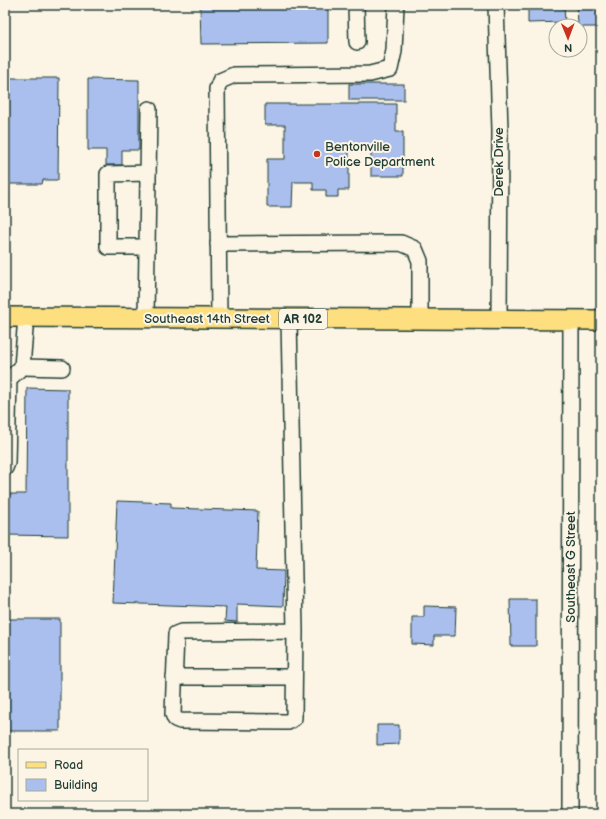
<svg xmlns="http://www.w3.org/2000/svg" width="606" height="819" font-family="'Balsamiq Sans',sans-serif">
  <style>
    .building { fill: #abbfee; stroke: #1f3d34 }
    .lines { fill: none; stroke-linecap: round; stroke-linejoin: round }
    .minor-casing { stroke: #1f3d34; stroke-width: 18 }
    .major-casing { stroke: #1f3d34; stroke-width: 22 }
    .minor { stroke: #fcf5e5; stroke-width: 15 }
    .major { stroke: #fddf80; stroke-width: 19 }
    .poi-dot { fill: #c8321e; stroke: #fcf5e5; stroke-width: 1.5 }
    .labels { text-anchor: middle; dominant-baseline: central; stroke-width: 4; stroke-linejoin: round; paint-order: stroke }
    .shield { fill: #fcf5e5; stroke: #617469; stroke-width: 1 }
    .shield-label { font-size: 12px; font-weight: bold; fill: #1f3d34 }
    .poi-label { font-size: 13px; fill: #1f3d34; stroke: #fcf5e5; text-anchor: start }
    .street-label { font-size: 13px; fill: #1f3d34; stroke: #fcf5e5 }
  </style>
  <rect width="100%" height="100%" fill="#fcf5e5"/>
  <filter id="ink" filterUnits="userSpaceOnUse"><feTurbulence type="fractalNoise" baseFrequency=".025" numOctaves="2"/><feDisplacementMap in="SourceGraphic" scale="8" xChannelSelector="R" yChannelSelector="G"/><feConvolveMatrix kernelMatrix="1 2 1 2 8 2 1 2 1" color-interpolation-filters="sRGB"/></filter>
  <g filter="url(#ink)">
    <g class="building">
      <path d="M200,5h128v38l-127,1z"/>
      <path d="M528,5h36l1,17 -37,1z"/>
      <path d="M577,5h24v22h-21v-1h-2z"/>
      <path d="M5,78h54l-1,102h-15l-1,4h-37z"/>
      <path d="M88,79l51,1v70h-17v15h-16v-15h-18z"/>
      <rect x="349" y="84" width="55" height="16"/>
      <path d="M265,104h131v28h7v44h-32v-27h-22v41h-11v7h-12v-7h-13v-8h-20l-1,25h-25v-48h18v-34h-20z"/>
      <path d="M27,388l41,1v147l-63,-1v-41h21z"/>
      <path d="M117,501l54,2v5l87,3 -2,59 28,1 -1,35 -46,-2v18l-12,-1 1,-14 -113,-4z"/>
      <path d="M510,599h26v47h-25z"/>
      <path d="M424,606l32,1 -1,29h-21v9l-22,-1v-27h12z"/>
      <rect x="5" y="619" width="55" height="112"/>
      <path d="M377,725h22v19l-22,1z"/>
    </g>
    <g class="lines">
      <g class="minor-casing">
        <g id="minor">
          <path d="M356,5l1,37"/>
          <path d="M496,5l4,125 -1,189"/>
          <path d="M218,244l183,-1 14,6 5,12v58"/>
          <path d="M147,247h-39v-73l40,-1"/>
          <path d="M146,318l3,-209"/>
          <path d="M219,319l-2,-230 3,-8 14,-6 136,-1 20,-5 4,-18 2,-46"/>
          <path d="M289,319l6,312 -1,87 -6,4 -108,-1 -5,-2 -2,-5 3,-80 5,-2 114,-1"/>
          <path d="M22,367l40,1"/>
          <path d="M5,468l2,-5 2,-84 13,-12 4,-50"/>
          <path d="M174,677h120"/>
          <path d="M570,814l1,-494"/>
        </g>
      </g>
      <g class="major-casing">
        <path id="major" d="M5,317l596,3"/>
      </g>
      <use href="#minor" class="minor"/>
      <use href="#major" class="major"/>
    </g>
  </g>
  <circle class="poi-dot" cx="317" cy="154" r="4"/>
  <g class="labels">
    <rect class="shield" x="279" y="309" width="48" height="20" rx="3"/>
    <g class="shield-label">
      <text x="303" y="319">AR 102</text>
    </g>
    <g class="poi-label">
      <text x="325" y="147">Bentonville<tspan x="325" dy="15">Police Department</tspan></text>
    </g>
    <g class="street-label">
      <text transform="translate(499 162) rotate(-90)">Derek Drive</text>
      <text x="207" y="319">Southeast 14th Street</text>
      <text transform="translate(571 567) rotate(-90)">Southeast G Street</text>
    </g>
  </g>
  <rect width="606" height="819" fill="none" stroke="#fcf5e5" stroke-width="20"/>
  <rect x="10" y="10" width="586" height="799" fill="none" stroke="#1f3d34" stroke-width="1.5" filter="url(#ink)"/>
  <rect x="18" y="749" width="130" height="52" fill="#fcf5e5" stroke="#a4ab9e"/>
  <rect x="26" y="762" width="20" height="6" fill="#fddf80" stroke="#a4ab9e"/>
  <text x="54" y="769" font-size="12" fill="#1f3d34">Road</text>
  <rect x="26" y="779" width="20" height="12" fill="#abbfee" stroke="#a4ab9e"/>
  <text x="54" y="789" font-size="12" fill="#1f3d34">Building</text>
  <g transform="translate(568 38) rotate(179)"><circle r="19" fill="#fcf5e5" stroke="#a4ab9e"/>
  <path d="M0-3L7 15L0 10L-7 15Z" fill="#c8321e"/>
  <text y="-6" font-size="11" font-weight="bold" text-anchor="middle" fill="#1f3d34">N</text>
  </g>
</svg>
